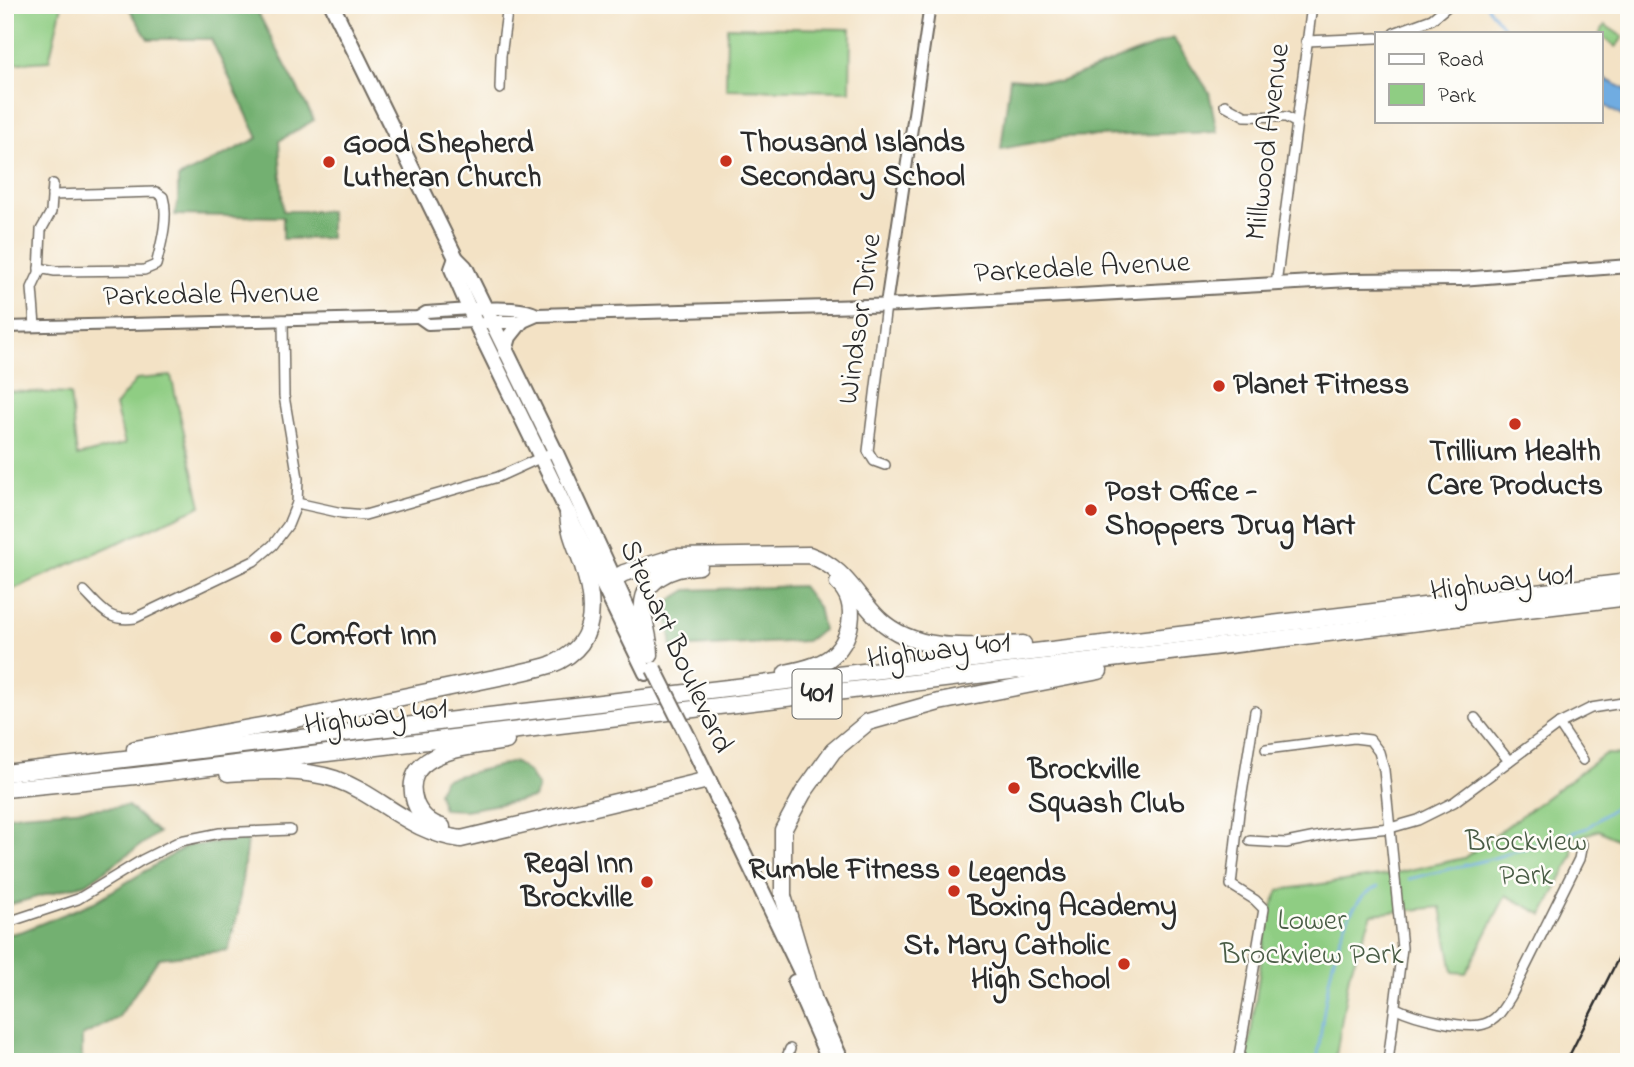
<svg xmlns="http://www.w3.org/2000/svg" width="1634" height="1067" font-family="'Indie Flower',sans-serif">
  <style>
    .green { fill: #8fcd83; stroke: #5d7c57; stroke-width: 2 }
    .forest { fill: #73b071; stroke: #4f6e4e; stroke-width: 2 }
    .water { fill: #6face1; stroke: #4d6c86; stroke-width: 2 }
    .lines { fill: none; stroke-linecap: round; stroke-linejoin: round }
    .stream { stroke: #6face1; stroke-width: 2.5 }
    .minor-casing { stroke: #716b61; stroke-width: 12 }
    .tertiary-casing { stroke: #716b61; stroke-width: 14 }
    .secondary-casing { stroke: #716b61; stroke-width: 16 }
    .primary-casing { stroke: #716b61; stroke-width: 18 }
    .motorway-casing { stroke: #716b61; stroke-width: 19 }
    .minor { stroke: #fff; stroke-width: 9 }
    .tertiary { stroke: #fff; stroke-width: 10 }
    .secondary { stroke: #fff; stroke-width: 12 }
    .primary { stroke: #fff; stroke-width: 14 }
    .motorway { stroke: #fff; stroke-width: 16 }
    .rail { stroke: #2b2b2b; stroke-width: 2.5 }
    .primary-bridge-casing { stroke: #716b61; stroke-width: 18; stroke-linecap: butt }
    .primary-bridge { stroke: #fff; stroke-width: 14 }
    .poi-dot { fill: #c8321e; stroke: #fdfcf7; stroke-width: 2.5 }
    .labels { text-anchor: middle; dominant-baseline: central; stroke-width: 5; stroke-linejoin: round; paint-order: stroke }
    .shield { fill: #fdfcf7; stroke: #6a6a68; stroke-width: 2 }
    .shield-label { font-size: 28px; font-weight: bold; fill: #2b2b2b }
    .street-label { font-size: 30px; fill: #2b2b2b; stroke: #fdfcf7 }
    .poi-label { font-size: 30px; font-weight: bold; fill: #2b2b2b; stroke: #fdfcf7; text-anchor: start }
    .park-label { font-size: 30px; fill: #495c45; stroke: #fdfcf7 }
  </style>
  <rect width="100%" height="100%" fill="#fdfcf7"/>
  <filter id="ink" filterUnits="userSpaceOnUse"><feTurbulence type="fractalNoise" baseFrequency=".0143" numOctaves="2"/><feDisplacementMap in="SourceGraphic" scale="14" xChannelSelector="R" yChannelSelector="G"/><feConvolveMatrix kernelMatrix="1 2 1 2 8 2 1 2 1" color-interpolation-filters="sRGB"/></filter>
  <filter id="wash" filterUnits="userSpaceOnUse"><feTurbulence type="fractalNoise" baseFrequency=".00686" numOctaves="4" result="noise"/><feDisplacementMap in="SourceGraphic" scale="28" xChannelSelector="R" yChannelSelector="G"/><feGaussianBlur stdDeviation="1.57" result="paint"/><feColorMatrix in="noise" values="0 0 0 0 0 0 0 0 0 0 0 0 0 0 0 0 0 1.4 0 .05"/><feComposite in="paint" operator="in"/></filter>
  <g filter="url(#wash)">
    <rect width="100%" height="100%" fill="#f3e2c5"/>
    <g class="green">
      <path d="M5,5h57l-13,56 -44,3z"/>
      <path d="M1605,25l18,12 -7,10 -15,-11 -1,-3z"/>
      <path d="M727,27l124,2 -1,62 -124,-2z"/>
      <path d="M171,376l30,130 -196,87v-202l65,3 7,62 48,-12 -10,-38 22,-27z"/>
      <path d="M1605,754l24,1v91l-30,-16 -29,10 3,15 -30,60 -37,-20 -40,78 -13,-1 -12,-65 -69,7 -23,61 -14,87h-88l20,-143 12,-29 108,-15 77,-17z"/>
    </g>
    <g class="forest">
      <path d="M127,5h127l60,115 -35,21 4,70h47v27l-47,1v-22l-108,-2 3,-14v-23l80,-40 -47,-99h-63z"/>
      <path d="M1173,38l36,54 8,40 -154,5 -62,12 9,-71 50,4z"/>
      <path d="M802,586l16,21 5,23 -17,11 -134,7 -6,-45 21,-13z"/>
      <path d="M514,762l14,10 10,15 -4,11 -69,12 -22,-1 -5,-17 6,-13z"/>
      <path d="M128,806l30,27 -71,50 -82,23v-89l15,-3z"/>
      <path d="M247,840l-9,73 -10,37 -69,8 -41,60 -36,18v26h-77v-127l18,-4 71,-29 93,-56z"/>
    </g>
    <path class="water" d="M1601,77l28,14v30l-28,-18z"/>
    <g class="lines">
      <g class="stream">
        <path d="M1486,5l22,28"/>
        <path d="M1409,879l85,-21 93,-30 42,-32"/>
        <path d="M1317,1062c6,-43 15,-160 61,-175"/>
      </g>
    </g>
  </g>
  <g filter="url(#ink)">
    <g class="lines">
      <g class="minor-casing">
        <g id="minor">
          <path d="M1394,33l38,-14 17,-14"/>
          <path d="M1306,41l71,-3"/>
          <path d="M500,89l1,-33 7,-51"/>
          <path d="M1225,105l20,11 41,1 9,5"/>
          <path d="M39,268l16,3 89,-1 12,-5c5,-20 13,-48 7,-68l-7,-5 -104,3"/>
          <path d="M1276,285l36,-280"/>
          <path d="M35,326l-3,-38 7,-15 2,-43 10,-18 2,-28"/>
          <path d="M885,465l-11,-4 -6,-10 18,-146"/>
          <path d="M297,503l45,10 23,2 133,-38 57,-26"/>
          <path d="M84,591c17,17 24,31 51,27l119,-57 19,-16 15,-20 9,-22 1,-25 -14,-82 -1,-76"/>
          <path d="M1475,718l34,43"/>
          <path d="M1559,724l24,36"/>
          <path d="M1266,749l88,-11 16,2 9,12 5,18 18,178 -14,114"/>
          <path d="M1250,841l36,2 45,-9 59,-6 28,-8 36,-18 105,-78 32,-16 38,-6"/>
          <path d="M5,923l73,-24 64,-39 38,-19 40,-8 70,-3"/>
          <path d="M1396,1008c18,9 69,22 88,16 14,-4 20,-17 27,-28l68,-137 3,-15"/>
          <path d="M785,1062l5,-13"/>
          <path d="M1238,1062l26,-153 -9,-9 -24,-15 8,-73 16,-101"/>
        </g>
      </g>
      <g class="tertiary-casing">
        <g id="tertiary">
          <path d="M886,305l44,-300"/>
          <path d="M418,317l10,7 47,-2"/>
          <path d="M5,327l413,-10 8,-5 44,-3"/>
        </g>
      </g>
      <g class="secondary-casing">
        <g id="secondary">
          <path d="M470,309c20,0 51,-3 67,6"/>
          <path d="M486,322h35l16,-7 366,-10 446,-25 112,-1 168,-13"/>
        </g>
      </g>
      <g class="primary-casing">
        <g id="primary">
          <path d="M332,5l124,253 9,9 90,184 91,197"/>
          <path d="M456,258l-4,11 23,53 171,351"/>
          <path d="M505,351l4,-14 12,-15"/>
          <path d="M689,739l124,258 29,65"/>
          <path d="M795,982l35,80"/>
        </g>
      </g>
      <g class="motorway-casing">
        <g id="motorway">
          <path d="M604,584l20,-11 51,-16 134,-2c36,13 45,39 70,64 38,36 97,27 144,25"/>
          <path d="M650,655c0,-15 -5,-28 -7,-43 -3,-33 29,-45 56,-46"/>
          <path d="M786,673c14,-3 30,-6 42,-14 24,-16 32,-56 10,-76"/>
          <path d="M135,749l137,-25 242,-50c11,-3 24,-5 36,-9 48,-18 46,-59 33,-99 -6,-18 -14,-33 -15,-52"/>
          <path d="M5,773l1624,-191"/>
          <path d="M228,773c33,-2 75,-5 107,6 47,17 73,53 126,60l247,-59"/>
          <path d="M5,789l130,-13 1494,-179"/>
          <path d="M442,827c-12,-3 -23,-13 -27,-25 -17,-53 59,-55 91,-61"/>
          <path d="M813,997l-30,-101v-66l20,-37 30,-42 35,-29 71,-20 160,-31"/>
        </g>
      </g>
      <use href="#minor" class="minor"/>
      <use href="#tertiary" class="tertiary"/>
      <use href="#secondary" class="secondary"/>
      <use href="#primary" class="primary"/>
      <use href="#motorway" class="motorway"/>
      <path class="rail" d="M1566,1062l63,-125"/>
      <g class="primary-bridge-casing">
        <path id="primary-bridge" d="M654,669l35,70"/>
      </g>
      <use href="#primary-bridge" class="primary-bridge"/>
    </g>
  </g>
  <g class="poi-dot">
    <circle cx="726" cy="161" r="7"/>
    <circle cx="329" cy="162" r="7"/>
    <circle cx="1219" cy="386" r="7"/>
    <circle cx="1515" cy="424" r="7"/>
    <circle cx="1091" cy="510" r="7"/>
    <circle cx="276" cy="637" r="7"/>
    <circle cx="1014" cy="788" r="7"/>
    <circle cx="954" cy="871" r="7"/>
    <circle cx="647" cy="882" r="7"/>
    <circle cx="954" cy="891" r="7"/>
    <circle cx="1124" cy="964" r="7"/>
  </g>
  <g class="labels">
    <rect class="shield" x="792.5" y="669.5" width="49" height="49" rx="5"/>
    <g class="shield-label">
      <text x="817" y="694">401</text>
    </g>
    <g class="street-label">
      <text transform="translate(1269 142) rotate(-83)">Millwood Avenue</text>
      <text transform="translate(1082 269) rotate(-3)">Parkedale Avenue</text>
      <text transform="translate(211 296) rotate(-1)">Parkedale Avenue</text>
      <text transform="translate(861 319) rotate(-82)">Windsor Drive</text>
      <text transform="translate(1502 584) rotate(-7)">Highway 401</text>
      <text transform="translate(675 647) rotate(65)">Stewart Boulevard</text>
      <text transform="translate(939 652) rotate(-7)">Highway 401</text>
      <text transform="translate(376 718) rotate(-7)">Highway 401</text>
    </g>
    <g class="poi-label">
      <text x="740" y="144">Thousand Islands<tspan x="740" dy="34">Secondary School</tspan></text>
      <text x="343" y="145">Good Shepherd<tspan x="343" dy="34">Lutheran Church</tspan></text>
      <text x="1233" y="386">Planet Fitness</text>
      <text x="1515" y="453" text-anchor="middle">Trillium Health<tspan x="1515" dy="34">Care Products</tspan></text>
      <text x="1105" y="493">Post Office -<tspan x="1105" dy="34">Shoppers Drug Mart</tspan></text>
      <text x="290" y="637">Comfort Inn</text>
      <text x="1028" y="771">Brockville<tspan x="1028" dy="34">Squash Club</tspan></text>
      <text x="633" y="865" text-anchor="end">Regal Inn<tspan x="633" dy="34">Brockville</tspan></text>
      <text x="940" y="871" text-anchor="end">Rumble Fitness</text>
      <text x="968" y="874">Legends<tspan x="968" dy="34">Boxing Academy</tspan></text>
      <text x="1110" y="947" text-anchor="end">St. Mary Catholic<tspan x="1110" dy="34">High School</tspan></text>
    </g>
    <g class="park-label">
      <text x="1526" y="843">Brockview<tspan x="1526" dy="34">Park</tspan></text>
      <text x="1312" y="922">Lower<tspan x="1312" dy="34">Brockview Park</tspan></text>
    </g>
  </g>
  <rect width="1634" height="1067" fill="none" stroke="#fdfcf7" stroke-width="28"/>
  <rect x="1375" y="32" width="228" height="91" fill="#fdfcf7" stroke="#a9a8a5" stroke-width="2"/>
  <rect x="1389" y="54" width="35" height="10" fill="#ffffff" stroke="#a9a8a5" stroke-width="2"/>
  <text x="1438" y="66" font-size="21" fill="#2b2b2b">Road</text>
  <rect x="1389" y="84" width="35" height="21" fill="#8fcd83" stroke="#a9a8a5" stroke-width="2"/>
  <text x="1438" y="102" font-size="21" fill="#2b2b2b">Park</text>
</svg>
